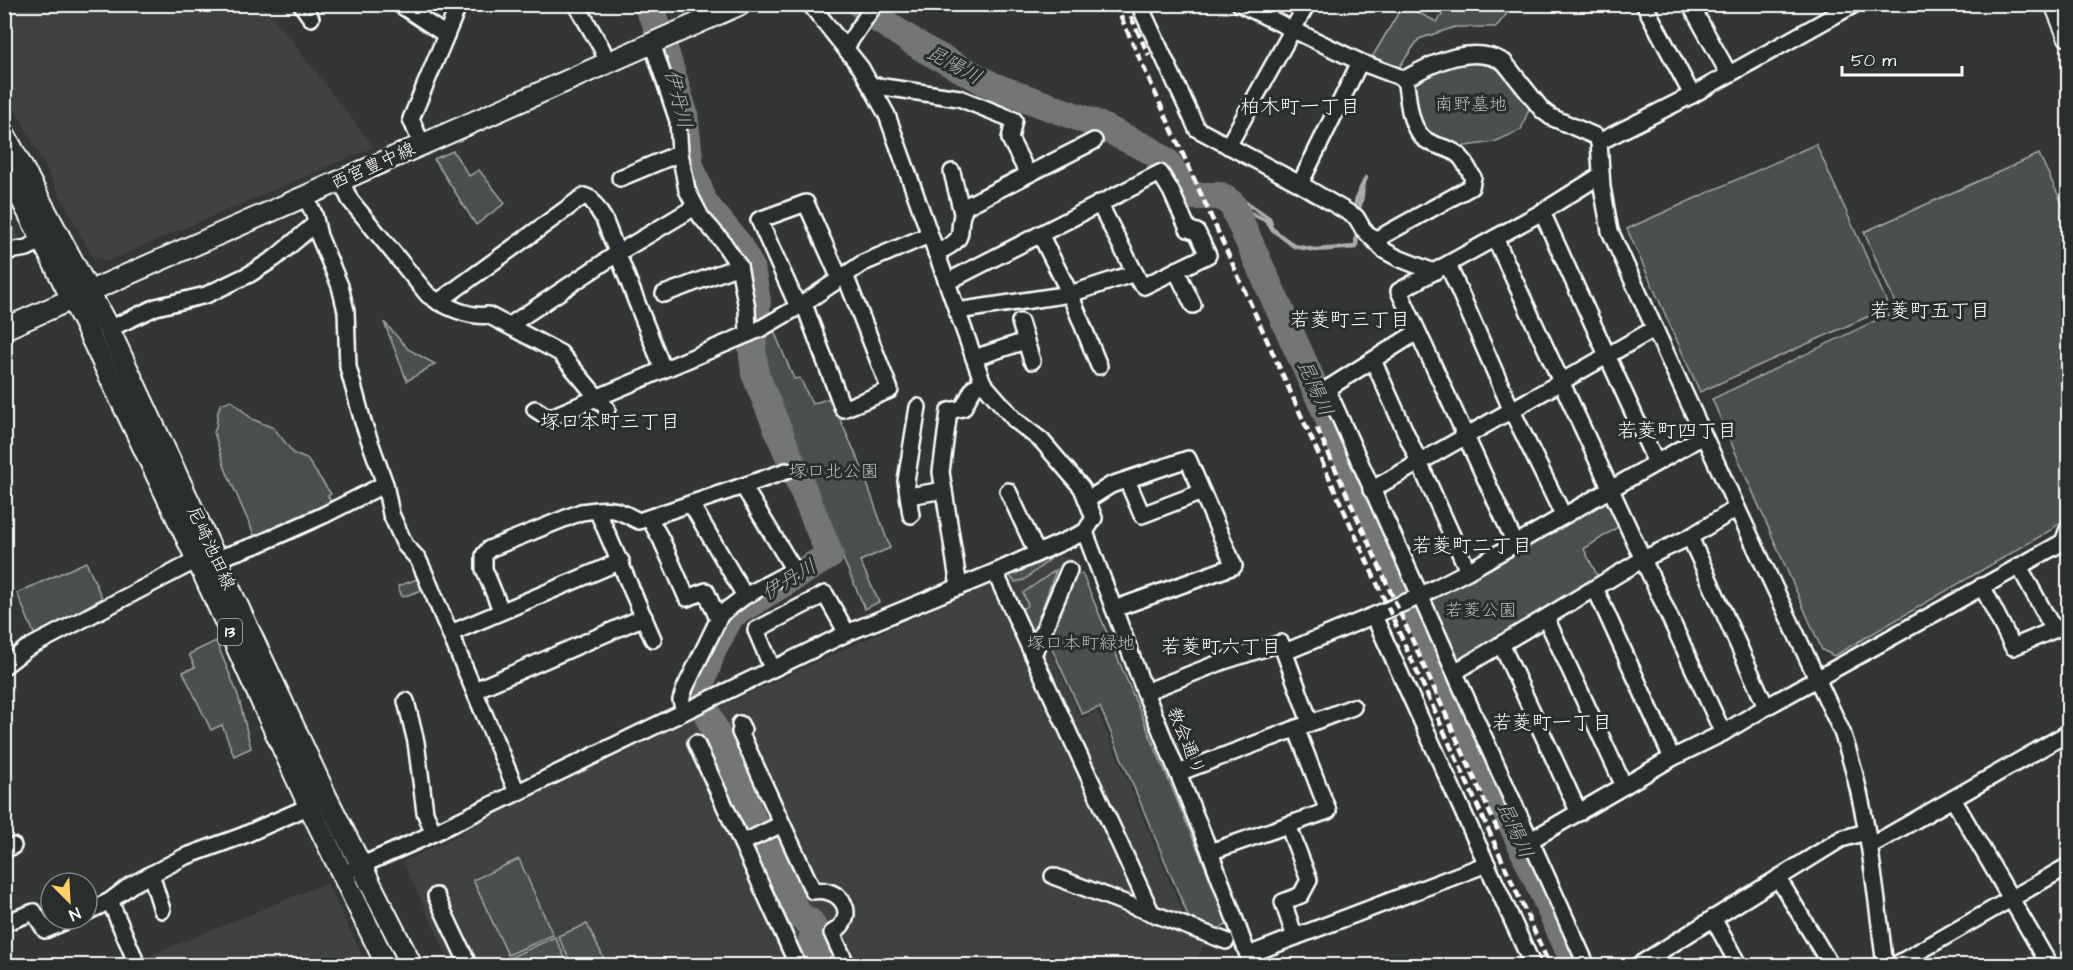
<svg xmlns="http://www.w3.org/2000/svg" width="2073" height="970" font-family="'Architects Daughter','Klee One',sans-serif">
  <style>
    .built { fill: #404243 }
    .green { fill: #4c4f50; stroke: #a6a7a8; stroke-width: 1.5 }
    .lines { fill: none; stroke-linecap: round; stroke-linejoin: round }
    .stream { stroke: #abacad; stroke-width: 4.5 }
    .river { stroke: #737576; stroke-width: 28 }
    .minor-casing { stroke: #fff; stroke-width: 20 }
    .major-casing { stroke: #fff; stroke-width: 24 }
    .minor { stroke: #2a2d2e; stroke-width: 15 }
    .major { stroke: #2a2d2e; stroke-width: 20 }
    .rail { stroke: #fff; stroke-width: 4.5; stroke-dasharray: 9 4.5; stroke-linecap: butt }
    .labels { text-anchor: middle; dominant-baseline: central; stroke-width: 6; stroke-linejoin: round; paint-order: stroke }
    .shield { fill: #2a2d2e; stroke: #bfc0c0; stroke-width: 1.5 }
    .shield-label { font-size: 16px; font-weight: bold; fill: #fff }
    .park-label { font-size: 18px; fill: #b7b9b9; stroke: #2a2d2e }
    .street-label { font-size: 18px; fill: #fff; stroke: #2a2d2e }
    .water-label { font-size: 20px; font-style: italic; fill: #b2b3b4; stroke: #2a2d2e }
    .neighbourhood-label { font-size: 20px; fill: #fff; stroke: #2a2d2e }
  </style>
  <rect width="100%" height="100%" fill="#333536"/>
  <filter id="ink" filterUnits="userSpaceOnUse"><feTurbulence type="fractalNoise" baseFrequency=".0167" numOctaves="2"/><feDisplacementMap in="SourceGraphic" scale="12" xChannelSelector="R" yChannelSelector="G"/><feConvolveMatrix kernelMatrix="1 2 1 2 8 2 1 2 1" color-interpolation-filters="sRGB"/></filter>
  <g filter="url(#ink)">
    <g class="built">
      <path d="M5,4l258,1 111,142 -266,114 -16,-5 -87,-166z"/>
      <path d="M5,207l18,37 -18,4z"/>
      <path d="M1054,553l26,8 -35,79 36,78 17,-6 88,208 24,12 -17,34 -741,-1 -49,-103 59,-29 20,-17z"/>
      <path d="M327,883l40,82 -242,1 67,-28z"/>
    </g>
    <g class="green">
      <path d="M1403,5l34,17 12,-17h65l-18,22h-41l-36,12 -22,31 -26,-11z"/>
      <path d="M1468,61l27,6 20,20 15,19 -9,24 -27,12 -35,5 -32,-14 -11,-26 -3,-25 28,-14z"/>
      <path d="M1816,144l73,163 -189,85 -73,-163z"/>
      <path d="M453,151l16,25 10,-6 26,33 -29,22 -42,-66z"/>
      <path d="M2039,154l29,62v300l-17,14 -217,126 -12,-6 -110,-251 186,-89 -34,-78z"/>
      <path d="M384,322l24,27 27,15 -28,17z"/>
      <path d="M774,331l20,48 6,-1 12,26 18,-6 29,63 31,87 -30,13 19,41 -14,7 -87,-200 -20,-52 1,-19z"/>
      <path d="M231,400l21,19 22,9 20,26 13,5 24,35 -3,2 5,9 -77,34 -31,-71 -11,-36c5,-9 1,-19 7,-28z"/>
      <path d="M1604,500h3l11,27 -34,22 16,32 -143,81 -27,-58 2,-6z"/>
      <path d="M1053,557l-29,23 -9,2 -5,-6z"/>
      <path d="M86,562l16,36 -67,38 -18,-43z"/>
      <path d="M1056,570l-24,67 -10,-28 6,-4 -5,-12z"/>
      <path d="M1082,573l147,351 -12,5 -28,-11 -89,-211 -18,7 -33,-72 26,-66z"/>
      <path d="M420,578l5,11 -23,8 -4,-11z"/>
      <path d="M216,641l22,54 13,53 -17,8 -12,-31 -11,5 -28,-58 12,-5 -6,-13z"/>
      <path d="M519,859l34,76 -45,20 -35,-75z"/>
      <path d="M587,924l20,41h-35l-14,-29z"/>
      <path d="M555,937l13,28h-55l-4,-7z"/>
    </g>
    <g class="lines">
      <g class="stream">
        <path d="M1221,196h11l18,9 -4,6 21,10 5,8 22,17 21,4 41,-3 1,-19"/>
        <path d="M1356,203l1,-6 9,-19"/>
        <path d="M1250,205l19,13 2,5"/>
        <path d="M1358,213c1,-7 6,-19 4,-26"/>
      </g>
      <g class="river">
        <path d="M646,4l9,16 29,93 6,52 14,38 33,40 14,25 6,33 -5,46 3,27 75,181 -99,60 -19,36 -11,33 6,29 18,40 -1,2 8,18 5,2 10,21 -2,6 10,24 5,2 29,59 -2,6 11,22 12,7 4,8 -2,11 4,8 3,1 6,16"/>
        <path d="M860,4l21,17 45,29 69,37 99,36 54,26 19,13 18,30 5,4h31l11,8 344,762"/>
      </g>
      <g class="minor-casing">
        <g id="minor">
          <path d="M301,4l10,14"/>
          <path d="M399,4l47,31"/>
          <path d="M576,4l25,43 7,16"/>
          <path d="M1139,4l58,125 103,55 56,33 7,12 22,22 13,7 36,14"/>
          <path d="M1240,4l120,58 45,17c29,-17 67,-35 99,-17l38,48 9,7 44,19 4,6 3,45 8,44 127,277 105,224c26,75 33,155 43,234"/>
          <path d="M1644,4l48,91"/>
          <path d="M1690,4l39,70"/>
          <path d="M846,47l29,-43"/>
          <path d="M870,85l89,13 55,22 -4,19 18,35"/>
          <path d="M1599,142l93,-47 163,-91"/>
          <path d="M422,145l-11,-26 48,-115"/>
          <path d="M1228,146l79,-142"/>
          <path d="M952,172l10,41"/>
          <path d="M620,178l60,-25"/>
          <path d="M341,181l9,19 78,95c16,11 41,23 60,20l72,38 47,56"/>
          <path d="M1300,184l60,-122"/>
          <path d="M305,196l9,18 5,22 21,50 6,25 2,56 15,55 22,62 6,30 14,31 13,14 6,13 93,220"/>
          <path d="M1542,212l114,251"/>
          <path d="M1040,234l30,60 29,72"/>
          <path d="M1495,238l228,495"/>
          <path d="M1375,240l96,-53 2,-10c-5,-7 -9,-19 -16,-23 -10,-8 -24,-7 -34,-16 -15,-15 -14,-39 -18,-59"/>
          <path d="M4,252l23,-4 14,-7"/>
          <path d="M936,253c39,-18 15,-21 30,-47l128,-65"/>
          <path d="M1448,265l64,146 51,104"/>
          <path d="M1176,270l17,35"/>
          <path d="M840,279l-34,-76 -47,17 39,87 65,-44 66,-28"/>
          <path d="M947,282l213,-109 11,18 17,38 9,3 11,23 -64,31 -5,-5 -40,-78"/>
          <path d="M664,294l75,-28"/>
          <path d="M438,302l146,-106 7,3 13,20 59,150"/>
          <path d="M804,304l39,105 47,-19 -45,-115"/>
          <path d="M957,311l113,-17 65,-21"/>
          <path d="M1020,322l12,39"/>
          <path d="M510,325l108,-72 77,-46"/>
          <path d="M109,329l47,-22 50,-12 44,-21 25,-16 40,-34"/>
          <path d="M1417,332l-90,57 260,577"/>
          <path d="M748,334l12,-5 38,-22"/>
          <path d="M974,358l51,-17"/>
          <path d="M1373,360l95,211"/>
          <path d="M535,409l14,9 199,-84 -1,-26 -8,-42 -17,-25 -21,-24 -14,-27 -7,-37 -2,-32 -26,-78"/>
          <path d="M1127,480l15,35 60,-23"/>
          <path d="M743,486l43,-15"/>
          <path d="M1371,490l283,-161"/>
          <path d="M1008,491l29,62"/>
          <path d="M909,496l35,-6"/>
          <path d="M1087,500l24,-15 77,-26 46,107 -120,43"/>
          <path d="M691,504l54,92"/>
          <path d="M597,510c21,-2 25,3 42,11l104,-35 51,84 -49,26 -24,18 -36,74 -4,12 3,11"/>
          <path d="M911,515l-5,-34 12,-74"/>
          <path d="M649,518l12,21 26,59 19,-7 12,28"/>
          <path d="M1085,532l60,160 65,160 42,114"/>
          <path d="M1690,537l76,170"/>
          <path d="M1515,543l-116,-252 143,-79 59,-37"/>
          <path d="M995,572l156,340"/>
          <path d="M1982,586l31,61 43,-18 -7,-8 -30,-55"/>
          <path d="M959,587l-18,-115 8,-61 14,-3 11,-21 9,-4"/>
          <path d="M1595,588l77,170"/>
          <path d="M501,610l-17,-41v-14l5,-6 92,-37 16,-2 56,129"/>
          <path d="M1374,616l159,350"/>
          <path d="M1546,618l78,168"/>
          <path d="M451,633l170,-72"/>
          <path d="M1501,644l78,169"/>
          <path d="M1285,652l131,-54 52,-27 235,-135"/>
          <path d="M1033,655l36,-85"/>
          <path d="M4,666l22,-17 171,-89 19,-1 43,-15 65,-29 61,-31"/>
          <path d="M772,668l-16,-38 69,-36 22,39"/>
          <path d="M1455,672l188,-113 47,-22 47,-29"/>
          <path d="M475,690l169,-73"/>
          <path d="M1145,692l79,-31 57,-18 29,79"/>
          <path d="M406,701l10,41 9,70 8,20"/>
          <path d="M740,724l3,6 -3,2 73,159c29,-5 47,26 19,42l15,33"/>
          <path d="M696,743l102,223"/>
          <path d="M1178,773l175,-66"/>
          <path d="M1953,799l97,167"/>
          <path d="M1288,825l21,55 -8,15 -18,7 12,35"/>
          <path d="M1531,840l141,-82 51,-25 43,-26 297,-165 5,-13"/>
          <path d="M742,843l40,-19"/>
          <path d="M1870,846l198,-113"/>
          <path d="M4,850l9,-4"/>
          <path d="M1210,852l118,-41 -32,-83"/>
          <path d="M353,869l64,-28 430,-208 148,-61 90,-40 9,-14 -12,-30 -40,-47 -27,-21 -32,-37 -96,-268 -26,-47 -51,-64"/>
          <path d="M151,874l11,36"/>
          <path d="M1053,876l173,65"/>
          <path d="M1778,878l53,88"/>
          <path d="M436,896l33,70"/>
          <path d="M110,901l24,56"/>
          <path d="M87,912l23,-11 21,-16 53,-28 58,-21 77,-34"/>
          <path d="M1713,918l26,48"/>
          <path d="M4,923l30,-11 11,18 26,-11"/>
          <path d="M1248,955l239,-91"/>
          <path d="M1637,966l204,-127 25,-7"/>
          <path d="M1894,966l174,-100"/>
        </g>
      </g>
      <g class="major-casing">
        <g id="major">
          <path d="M2055,4l13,32"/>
          <path d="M4,133l105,196 218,469 85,168"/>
          <path d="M4,165l79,156 114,239 112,246 78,160"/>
          <path d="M4,329l737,-325"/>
        </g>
      </g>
      <use href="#minor" class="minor"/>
      <use href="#major" class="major"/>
      <g class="rail">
        <path d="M1115,4l435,962"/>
        <path d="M1125,4l24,52"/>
        <path d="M1317,428l182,405"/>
      </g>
    </g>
  </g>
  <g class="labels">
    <rect class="shield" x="218" y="619" width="24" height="26" rx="4.5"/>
    <g class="shield-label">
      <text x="230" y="632">13</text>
    </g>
    <g class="park-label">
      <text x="1471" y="104">南野墓地</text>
      <text x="834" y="471">塚口北公園</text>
      <text x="1481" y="610">若菱公園</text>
      <text x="1081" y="643">塚口本町緑地</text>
    </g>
    <g class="street-label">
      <text transform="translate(373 166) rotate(-24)">西宮豊中線</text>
      <text transform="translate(211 548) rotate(65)">尼崎池田線</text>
      <text transform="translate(1186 741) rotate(68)">教会通り</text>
    </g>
    <g class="water-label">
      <text transform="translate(954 65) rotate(29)">昆陽川</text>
      <text transform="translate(678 99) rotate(76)">伊丹川</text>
      <text transform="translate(1315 388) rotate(66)">昆陽川</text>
      <text transform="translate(789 580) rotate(-31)">伊丹川</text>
      <text transform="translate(1515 830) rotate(66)">昆陽川</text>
    </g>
    <g class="neighbourhood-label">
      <text x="1300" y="107">柏木町一丁目</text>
      <text x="1930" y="311">若菱町五丁目</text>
      <text x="1350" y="320">若菱町三丁目</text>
      <text x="610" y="422">塚口本町三丁目</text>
      <text x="1677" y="431">若菱町四丁目</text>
      <text x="1472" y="546">若菱町二丁目</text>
      <text x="1221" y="647">若菱町六丁目</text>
      <text x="1552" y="723">若菱町一丁目</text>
    </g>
  </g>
  <rect width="2073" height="970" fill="none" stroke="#2a2d2e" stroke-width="24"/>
  <rect x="12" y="12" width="2049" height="946" fill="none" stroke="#fff" stroke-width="2" filter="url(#ink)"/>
  <g transform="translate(69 901) rotate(156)"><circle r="28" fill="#2a2d2e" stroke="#7f8182" stroke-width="1.5"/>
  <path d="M0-4.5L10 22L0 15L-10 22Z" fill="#ffd166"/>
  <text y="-9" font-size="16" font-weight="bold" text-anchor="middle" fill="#ffffff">N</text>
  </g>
  <path d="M1842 66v9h120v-9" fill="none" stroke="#ffffff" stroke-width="3"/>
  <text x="1851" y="66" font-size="18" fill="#ffffff" stroke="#2a2d2e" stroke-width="4.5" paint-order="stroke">50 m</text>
</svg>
